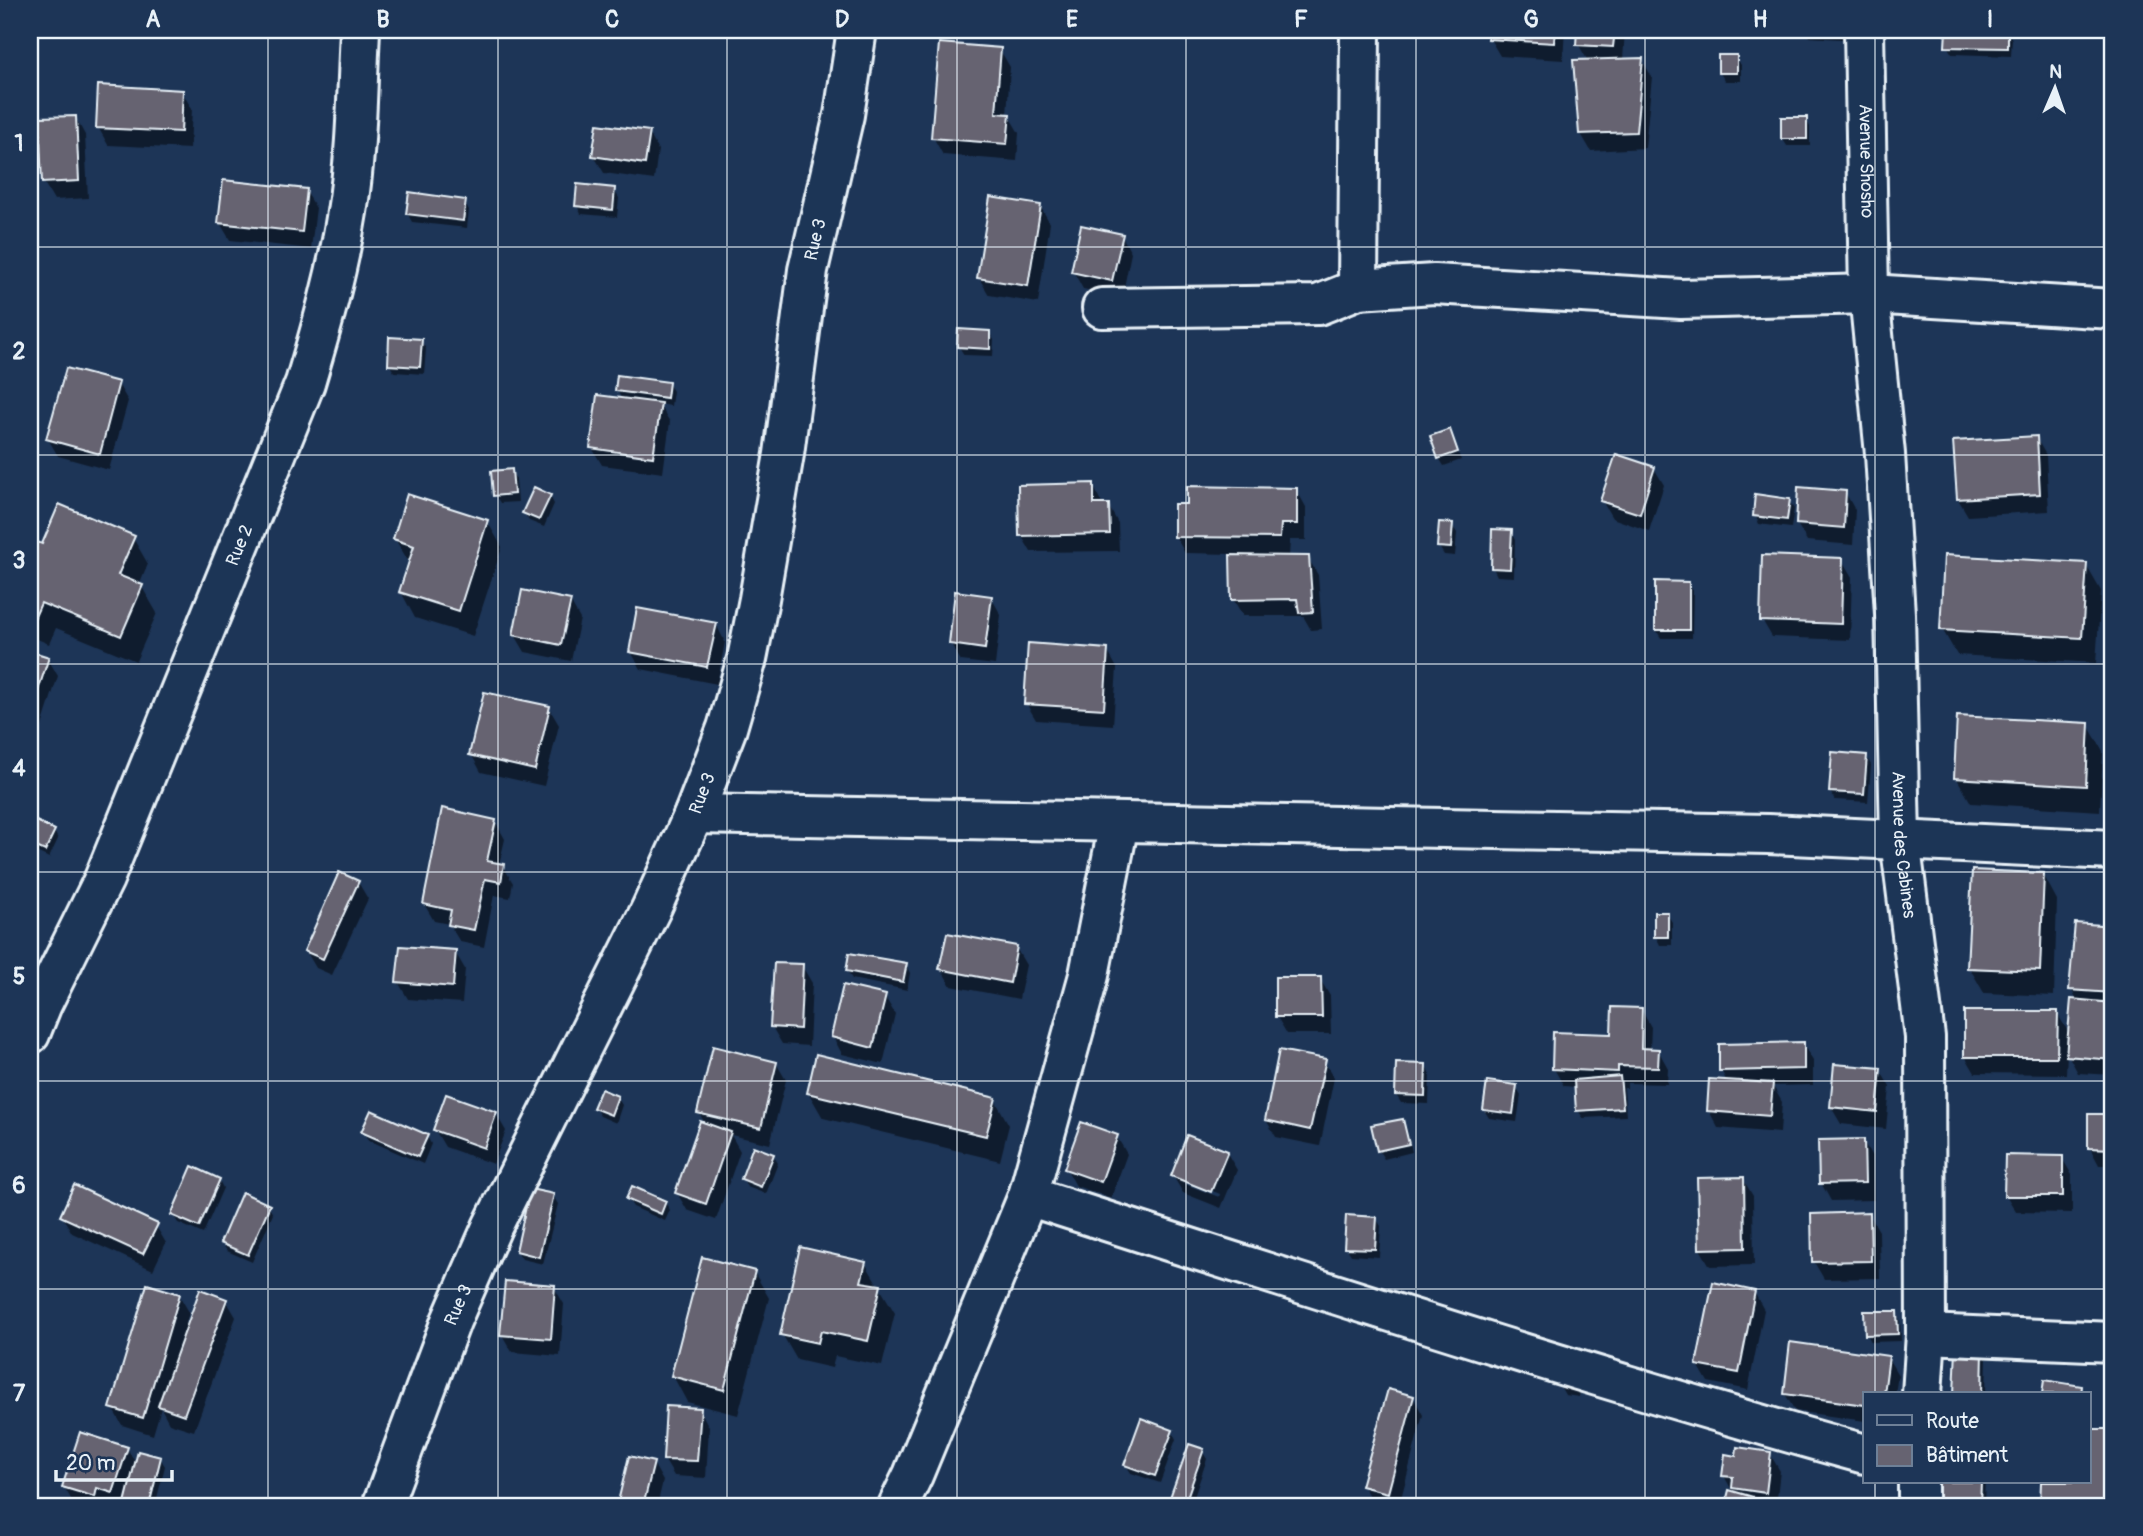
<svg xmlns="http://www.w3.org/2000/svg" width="2143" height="1536" font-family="Pangolin,sans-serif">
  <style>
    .shadow { fill: #0007; fill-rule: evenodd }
    .building { fill: #666371; stroke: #e8f1f8; stroke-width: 2 }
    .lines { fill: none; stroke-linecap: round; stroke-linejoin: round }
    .minor-casing { stroke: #e8f1f8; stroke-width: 44 }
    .minor { stroke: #1d3557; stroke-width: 38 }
    .grid { fill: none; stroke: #e8f1f8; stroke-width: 2; stroke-opacity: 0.55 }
    .labels { text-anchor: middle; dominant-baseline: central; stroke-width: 5; stroke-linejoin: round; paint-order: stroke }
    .street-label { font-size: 18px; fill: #e8f1f8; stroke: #1d3557 }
    .neatline { fill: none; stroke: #e8f1f8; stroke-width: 2.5 }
    .grid-label { font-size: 23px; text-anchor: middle; font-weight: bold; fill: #e8f1f8 }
  </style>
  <rect width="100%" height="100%" fill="#1d3557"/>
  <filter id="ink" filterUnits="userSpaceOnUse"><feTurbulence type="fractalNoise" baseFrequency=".0143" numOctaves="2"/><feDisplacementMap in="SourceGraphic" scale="14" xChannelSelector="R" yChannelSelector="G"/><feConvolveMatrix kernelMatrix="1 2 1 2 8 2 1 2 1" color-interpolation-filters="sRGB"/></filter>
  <g filter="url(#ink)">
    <g class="shadow">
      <path d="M1068,30h28l-1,4z"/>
      <path d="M1491,30h74l-2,30 -63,-4 -10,-17z"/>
      <path d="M1579,30h46l-2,30h19l10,17 -7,71 -54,3 -10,-17 7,-73 -10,-17z"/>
      <path d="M1805,30h37v9l-33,-2z"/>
      <path d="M1948,30l59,1 5,8 -1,17 -59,-2 -5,-8z"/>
      <path d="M1000,50l10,17 -3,49h2l10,17 -2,28 -74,-6 -10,-18z"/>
      <path d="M1736,57l5,8v16h-16l-5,-8z"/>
      <path d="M182,92l10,17 -2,40 -82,-4 -10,-18z"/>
      <path d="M75,117l10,18 3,63 -34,2 -10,-17z"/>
      <path d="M1806,119l4,8v19h-23l-5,-8z"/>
      <path d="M649,133l9,17 -4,30 -50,-7 -10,-17z"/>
      <path d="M614,190l5,8 -2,19 -36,-3 -4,-8z"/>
      <path d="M306,191l10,17 -5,41 -81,-9 -10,-17z"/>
      <path d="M464,201l5,9 -2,18 -55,-6 -5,-9z"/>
      <path d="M1040,206l10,17 -12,80 -49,-8 -10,-17z"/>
      <path d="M1122,236l9,17 -9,44 -39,-8 -10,-18z"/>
      <path d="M989,332l5,8 -1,16 -29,-1 -5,-8z"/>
      <path d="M421,341l5,8 -2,25 -30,-2 -5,-8z"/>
      <path d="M668,383l5,8 -2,15 -12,-2 11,18 -7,51 -61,-8 -10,-17 30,-48 -5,-10z"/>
      <path d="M118,384l10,17 -19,69 -51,-14 -10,-17z"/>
      <path d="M1449,431l12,29 -17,6 -5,-8z"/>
      <path d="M2036,438l10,17 3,56 -81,5 -10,-17z"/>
      <path d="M1654,468l10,17 -15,46 -37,-13 -10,-17z"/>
      <path d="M511,471l5,8 2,23 -18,1 -5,-8z"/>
      <path d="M1093,485l10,21 5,-1 10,18 1,28 -88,1 -10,-17z"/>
      <path d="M1296,489l10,18v33h-16l-1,18h19l10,17 4,54 -11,1 -8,-14h-60l-10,-17 -1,-45 -47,-1 -10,-17z"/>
      <path d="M1845,492l10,18 -2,35 -46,-4 -10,-17z"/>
      <path d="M550,496l4,8 -10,23 -15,-6 -5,-8z"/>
      <path d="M1789,501l5,8 -3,19 -32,-4 -4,-9z"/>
      <path d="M487,521l15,26 -29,89 -58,-18 -14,-26 9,-28 -15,-25z"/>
      <path d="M1452,525l5,8 -2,23 -11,-1 -5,-8z"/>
      <path d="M1511,532l4,8 -1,37 -17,-1 -4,-8z"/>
      <path d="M133,538l15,26 -9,22 3,1 15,26 -21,48 -80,-33 -7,16 -19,-8v-95l13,5z"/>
      <path d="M1842,560l10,17 -2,63 -78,-3 -10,-17z"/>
      <path d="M2086,565l15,26 -5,72 -139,-8 -15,-26z"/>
      <path d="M1657,583h31l5,8 -1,47h-31l-5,-8z"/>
      <path d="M991,597l10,18 -6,50 -34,-4 -10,-17z"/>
      <path d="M570,601l10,18 -9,42 -46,-9 -10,-17z"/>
      <path d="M716,624l9,18 -8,42 -76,-15 -10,-17z"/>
      <path d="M1107,650l10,18 -4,57 -77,-5 -10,-17z"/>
      <path d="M30,653l18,6 10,17 -17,53 -11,-4z"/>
      <path d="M549,708l10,17 -15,61 -63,-14 -10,-18z"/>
      <path d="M2113,722v39l-2,-5z"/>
      <path d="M2088,725l15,26 -3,60 -129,-8 -15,-26z"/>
      <path d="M1866,756l5,9 -3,37 -33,-2 -5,-8z"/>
      <path d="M30,820l24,11 4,8 -9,19 -19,-9z"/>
      <path d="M495,821l10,18 -6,26 4,1 10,17 -3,15 -16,-3 -10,52 -24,-5 -11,-18 -15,-3 -10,-17z"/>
      <path d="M2043,874l14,26 -3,96 -70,-3 -15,-26z"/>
      <path d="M358,882l10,17 -36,76 -16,-7 -10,-17z"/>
      <path d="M1667,914l5,8v23h-12l-4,-8z"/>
      <path d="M2076,924l37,4v147l-35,-2 -11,-20 -1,21 -91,-1 -10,-17 92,-43 13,22 8,-33 -7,-13z"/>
      <path d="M1016,948l10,17 -7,34 -68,-13 -10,-17z"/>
      <path d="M455,952l10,17 -3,34 -54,-4 -10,-17z"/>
      <path d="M906,965l4,8 -3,17 -55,-11 -5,-8z"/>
      <path d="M802,966l10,17 -3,63 -27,-2 -10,-17z"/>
      <path d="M1320,979l10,17 1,38h-44l-10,-17z"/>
      <path d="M885,997l10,17 -12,50 -41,-10 -9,-17z"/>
      <path d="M1641,1009l10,18 -1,23h8l10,18 -1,16 -40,-1v5h-3l2,28 -43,2 -5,-8 -2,-23 -12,-1 -10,-17 59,-33z"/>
      <path d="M1803,1044l10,17v24l-40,1 9,16 -2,31 -62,-5 -9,-17 18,-29 -6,-12z"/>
      <path d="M1324,1061l10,17 -14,68 -44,-9 -10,-17z"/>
      <path d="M776,1063l10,17 -16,64 -39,-9 9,16 -24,69 -29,-10 -10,-17 29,-68 -7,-12z"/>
      <path d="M1425,1065l5,8 -1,31 -28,-1 -5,-8z"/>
      <path d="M1880,1070l10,17 -4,42 -45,-5 -10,-17z"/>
      <path d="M1516,1086l5,9 -4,27 -28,-4 -5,-8z"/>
      <path d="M808,1092l187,8 14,25 -9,36 -177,-43z"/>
      <path d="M617,1097l5,8 -6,18 -16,-7 -5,-8z"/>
      <path d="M496,1114l10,17 -13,33 -48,-17 -10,-17z"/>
      <path d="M2090,1116h23v49h-14l-9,-17z"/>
      <path d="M1402,1121l5,8 5,23 -28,7 -5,-8 -6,-24z"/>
      <path d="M363,1132l64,4 4,8 -8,20 -55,-24z"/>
      <path d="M1117,1137l10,17 -16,44 -35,-12 -10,-18z"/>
      <path d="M1863,1141l10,17 1,42 -43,1 -10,-18z"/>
      <path d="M1227,1153l10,17 -16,38 -38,-15 -10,-17zM1185,1180l35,14 -1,3 -34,-13z"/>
      <path d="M773,1155l5,8 -12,31 -19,-7 -4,-8z"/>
      <path d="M2062,1158l10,17v38l-56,-1 -10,-17z"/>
      <path d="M1743,1179l10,17 1,69 -44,1 -10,-17z"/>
      <path d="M219,1180l4,8 -20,46 -25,-11 -5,-8z"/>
      <path d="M553,1196l5,8 -15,60 -21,-5 -5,-8z"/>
      <path d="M628,1199l37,3 5,8 -5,11 -32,-14z"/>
      <path d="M268,1206l5,8 -21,48 -25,-11 -5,-8z"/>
      <path d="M1869,1214l10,17 1,47 -56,1 -10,-17z"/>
      <path d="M62,1216l94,10 10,17 -13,27 -81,-37z"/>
      <path d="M1376,1218l5,8 -2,31 -28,-2 -5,-8z"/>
      <path d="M865,1263l30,50 -13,53 -47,-10 -3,12 -35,-8 -15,-26z"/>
      <path d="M754,1272l15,26 -31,117 -51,-13 -14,-26z"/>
      <path d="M554,1287l10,17 -4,52 -48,-4 -10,-17z"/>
      <path d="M1754,1292l10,18 -16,80 -40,-8 -10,-17z"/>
      <path d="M179,1295l10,17 -3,11 3,1 37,-24 10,17 -42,114 -25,-8 -8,-15 -8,27 -31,-10 -10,-17z"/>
      <path d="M1896,1312l4,8 1,21 -30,1 -4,-8z"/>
      <path d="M1958,1350l24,1 5,8 -1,35h-30z"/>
      <path d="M1888,1358l10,17 -3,19h-30v27l-70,-10 -10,-17z"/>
      <path d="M1563,1376l18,11 -2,10 -14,-2 -5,-9z"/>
      <path d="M1413,1397l10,18 -24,91h-13l-13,-3 -10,-17z"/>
      <path d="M700,1410l9,17 -3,51 -32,-2 -10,-17z"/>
      <path d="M2089,1430l24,1v75h-71v-24h47z"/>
      <path d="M1172,1431l4,8 -16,44 -29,-10 -5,-8z"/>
      <path d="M1190,1447l12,4 5,8 -16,47h-22z"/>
      <path d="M127,1448l9,16 24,-6 5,8 -10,40h-26l-3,-5 -2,5 -18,-2v2h-26l-6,-2 -10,-17z"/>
      <path d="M1770,1454l10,17 -4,35h-50l4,-14 4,2 -10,-18 13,-18z"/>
      <path d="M631,1458l22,5 10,18 -6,25h-38z"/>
      <path d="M1938,1482h47l-1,24h-47z"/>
      <path d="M1607,1501l18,3 1,2h-20z"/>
    </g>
    <g class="building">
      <path d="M1489,30h66l-1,13 -66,-4z"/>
      <path d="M1577,30h38l-2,17 -37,-2z"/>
      <path d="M1946,30h62v18l-63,-1z"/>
      <path d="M939,43l62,5 -5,65 14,1 -3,30 -76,-6z"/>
      <rect x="1718" y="55" width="19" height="18"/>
      <path d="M1643,58l-7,74 -57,2 -6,-74z"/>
      <path d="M98,85l85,5 -2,42 -85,-4z"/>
      <path d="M76,116l3,65 -37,2 -3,-66z"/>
      <rect x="1781" y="117" width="26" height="22"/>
      <path d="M597,124l53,7 -5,33 -53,-8z"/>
      <path d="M223,180l84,9 -5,43 -84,-9z"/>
      <path d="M577,184l38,4 -2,22 -38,-4z"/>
      <path d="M409,192l57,8 -3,21 -57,-7z"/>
      <path d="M990,197l51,8 -13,81 -51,-8z"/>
      <path d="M1081,225l42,9 -11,47 -41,-9z"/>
      <path d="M958,329l32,2v18l-33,-2z"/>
      <path d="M389,337l33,2 -2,28 -32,-2z"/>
      <path d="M66,368l53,14 -19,72 -54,-15z"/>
      <path d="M617,375l52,7 -2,16 -52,-7z"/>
      <path d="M597,395l64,8 -8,54 -63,-9z"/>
      <path d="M1450,429l8,23 -20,7 -8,-23z"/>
      <path d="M2037,436l3,58 -83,5 -4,-58z"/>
      <path d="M1616,454l39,13 -15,47 -40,-13z"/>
      <path d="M512,469l2,25 -21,2 -2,-25z"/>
      <path d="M1094,483v21h15l1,30 -91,2 -1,-51z"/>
      <path d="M1187,486l110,2v36h-16l-1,14 -106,-1v-33h13z"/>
      <path d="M534,487l17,8 -12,25 -17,-7z"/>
      <path d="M1798,487l48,4 -2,37 -48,-4z"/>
      <path d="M407,494l81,26 -29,91 -60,-19 15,-46 -21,-7z"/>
      <path d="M1755,494l35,5 -3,21 -34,-4z"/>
      <path d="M59,504l76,32 -17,39 25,10 -22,51 -80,-33 -7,16 -4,-2v-78l12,5z"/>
      <path d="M1439,522l14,1 -2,25 -14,-1z"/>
      <path d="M1492,529l20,1 -2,39 -19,-1z"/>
      <path d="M1230,555l79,1 4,56 -14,1 -2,-14 -66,1z"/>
      <path d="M1762,555l81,3 -2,66 -81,-3z"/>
      <path d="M1944,555l143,8 -5,75 -142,-8z"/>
      <path d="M1655,581l34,1v48h-34z"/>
      <path d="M522,590l49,10 -10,45 -48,-10z"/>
      <path d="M955,591l37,5 -7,53 -36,-5z"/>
      <path d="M637,608l80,15 -10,44 -78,-15z"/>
      <path d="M1028,643l80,6 -4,60 -80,-5z"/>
      <path d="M30,651l19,6 -18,55h-1z"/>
      <path d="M484,692l66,14 -15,64 -66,-15z"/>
      <path d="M1957,716l132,7 -3,63 -132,-8z"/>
      <path d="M1832,752l35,3 -3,39 -35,-2z"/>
      <path d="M442,808l54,12 -9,41 17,3 -3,18 -16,-3 -11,51 -26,-5 3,-15 -28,-6z"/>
      <path d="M30,818l25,12 -10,21 -15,-7z"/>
      <path d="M1972,870l72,3 -4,98 -73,-3z"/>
      <path d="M339,872l20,9 -36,78 -19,-8z"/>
      <rect x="1654" y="912" width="14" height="25"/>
      <path d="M2075,923l38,3v67l-44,-3z"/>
      <path d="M947,933l70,13 -7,37 -71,-14z"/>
      <path d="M400,946l56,4 -3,37 -57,-5z"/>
      <path d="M849,953l58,10 -4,19 -57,-11z"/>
      <path d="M774,963l29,1 -3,65 -30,-2z"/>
      <path d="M1275,977h46l1,40h-47z"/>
      <path d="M843,985l43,10 -13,53 -42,-11z"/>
      <path d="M2071,999l42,4v57l-47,-4z"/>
      <path d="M1612,1007l30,1 -1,40 18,1 -1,18 -40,-1v6l-66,-3 1,-37 58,2z"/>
      <path d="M1964,1011h94l-1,46h-93z"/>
      <path d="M1804,1042v27l-85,2v-27z"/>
      <path d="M713,1046l64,16 -16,66 -64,-15z"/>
      <path d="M1279,1050l47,9 -16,71 -45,-10z"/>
      <path d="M816,1054l180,44 -10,38 -179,-43z"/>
      <path d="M1396,1063l30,1 -1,32 -30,-1z"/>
      <path d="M1834,1064l47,4 -4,44 -47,-5z"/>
      <path d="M1620,1076l3,32 -47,3 -2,-31z"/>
      <path d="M1709,1079l64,4 -3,33 -63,-5z"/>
      <path d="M1487,1081l30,4 -4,29 -30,-4z"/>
      <path d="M601,1089l17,7 -7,19 -18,-7z"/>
      <path d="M446,1094l51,18 -13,36 -51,-18z"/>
      <path d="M371,1110l57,25 -10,22 -57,-25z"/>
      <path d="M2088,1114h25v35l-25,-1z"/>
      <path d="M1403,1119l6,25 -32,7 -6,-26z"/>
      <path d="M700,1121l31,11 -25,72 -31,-11z"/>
      <path d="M1081,1122l37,13 -17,47 -37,-13z"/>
      <path d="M1187,1135l41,16 -17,41 -40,-16z"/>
      <path d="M1864,1139l1,44 -46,1 -1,-44z"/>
      <path d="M753,1146l21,8 -13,33 -20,-8z"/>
      <path d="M2005,1155l58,1v40h-59z"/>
      <path d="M192,1166l28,13 -21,48 -28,-12z"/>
      <path d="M1744,1177l1,71 -46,1 -2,-71z"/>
      <path d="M74,1185l84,39 -15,30 -83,-38z"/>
      <path d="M632,1186l34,15 -5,13 -35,-15z"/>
      <path d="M530,1189l24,5 -15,63 -23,-6z"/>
      <path d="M242,1192l28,13 -22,50 -28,-12z"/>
      <path d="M1870,1212l1,49 -59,1 -1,-48z"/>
      <path d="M1346,1215l31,2 -2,32 -31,-1z"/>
      <path d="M800,1247l66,15 -5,20 20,3 -13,56 -47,-10 -3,12 -38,-8z"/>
      <path d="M702,1257l53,14 -31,119 -53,-14z"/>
      <path d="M505,1281l50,4 -4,54 -51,-4z"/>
      <path d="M1713,1282l42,9 -16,82 -43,-8z"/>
      <path d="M147,1284l33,10 -37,124 -33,-10z"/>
      <path d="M200,1289l27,10 -43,116 -26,-9z"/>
      <path d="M1864,1311h33l1,23 -33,1z"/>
      <path d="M1790,1342l99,14 -5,38h-19v11l-81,-11z"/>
      <path d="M1956,1349l27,1 -1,44h-28z"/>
      <path d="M2044,1380l38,6 -1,8h-39z"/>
      <path d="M1388,1389l26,7 -26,97 -27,-7z"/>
      <path d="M666,1406l35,2 -4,53 -34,-1z"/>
      <path d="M1141,1418l32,12 -18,46 -31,-11z"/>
      <path d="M2089,1429h24v77h-73l1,-24h48z"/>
      <path d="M80,1432l48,15 -15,46 -16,-5 -2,9 -33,-10z"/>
      <path d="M1189,1444l15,5 -20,57h-17z"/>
      <path d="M1737,1447l34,5 -5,41 -34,-5 1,-11 -11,-1 3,-22 11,2z"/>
      <path d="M138,1451l23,6 -12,49 -24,-3z"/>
      <path d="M629,1456l25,6 -11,44h-26z"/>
      <path d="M1936,1482h45l-1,24h-45z"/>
      <path d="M1729,1490l24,7 -3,9h-25z"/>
    </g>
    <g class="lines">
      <g class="minor-casing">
        <g id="minor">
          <path id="s1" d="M1864,30l5,264 16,160 10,160 5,226 25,197 1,297 -4,60"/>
          <path d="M1358,289l2,-259"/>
          <path d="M1102,308l216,-3 40,-16 76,-5 247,15 188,-5 244,15"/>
          <path d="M694,814l1074,20 345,16"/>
          <path id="s2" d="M30,1034l12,-30 62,-125 201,-496c17,-57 33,-113 42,-171 10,-60 10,-122 13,-182"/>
          <path d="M1028,1196c278,89 556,180 837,258"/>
          <path d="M1926,1334l187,8"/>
          <path id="s3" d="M382,1506l69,-185 41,-94 159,-318 43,-95 33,-86 20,-69 12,-60 25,-145 24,-184 36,-155 13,-85"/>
          <path d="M898,1506l15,-31 115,-279 61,-221 30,-152"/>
          <path d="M1918,1506v-24"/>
        </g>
      </g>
      <use href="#minor" class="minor"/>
    </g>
  </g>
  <path class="grid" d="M268,30v1476M498,30v1476M727,30v1476M957,30v1476M1186,30v1476M1416,30v1476M1645,30v1476M1875,30v1364M30,247h2083M30,455h2083M30,664h2083M30,872h2083M30,1081h2083M30,1289h2083M1875,1482v24"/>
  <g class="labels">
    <g class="street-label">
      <text stroke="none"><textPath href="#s1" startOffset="131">Avenue Shosho</textPath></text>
      <text stroke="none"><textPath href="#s3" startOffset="1349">Rue 3</textPath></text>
      <text stroke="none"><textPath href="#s2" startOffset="532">Rue 2</textPath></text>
      <text stroke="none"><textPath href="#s3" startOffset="782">Rue 3</textPath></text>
      <text stroke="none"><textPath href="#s1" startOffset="816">Avenue des Cabines</textPath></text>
      <text stroke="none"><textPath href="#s3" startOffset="215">Rue 3</textPath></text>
    </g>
  </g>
  <rect width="2143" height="1536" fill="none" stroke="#1d3557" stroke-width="77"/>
  <rect x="1863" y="1392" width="228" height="91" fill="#1d3557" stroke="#6e8097" stroke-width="2"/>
  <rect x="1877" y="1415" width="35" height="10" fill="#1d3557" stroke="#6e8097" stroke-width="2"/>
  <text x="1926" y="1428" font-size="21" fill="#e8f1f8">Route</text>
  <rect x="1877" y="1445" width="35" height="21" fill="#666371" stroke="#6e8097" stroke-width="2"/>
  <text x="1926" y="1462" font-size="21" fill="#e8f1f8">Bâtiment</text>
  <g transform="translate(2055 88) rotate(2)" stroke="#1d3557" stroke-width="5" paint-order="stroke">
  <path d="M0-5L12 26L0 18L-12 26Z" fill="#e8f1f8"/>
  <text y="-10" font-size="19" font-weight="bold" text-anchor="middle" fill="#e8f1f8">N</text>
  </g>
  <path d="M56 1470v10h116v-10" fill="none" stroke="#e8f1f8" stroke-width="3.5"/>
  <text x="66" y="1470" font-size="21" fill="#e8f1f8" stroke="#1d3557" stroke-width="5" paint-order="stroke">20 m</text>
  <rect x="38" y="38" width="2066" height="1460" class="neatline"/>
  <g class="grid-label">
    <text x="153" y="27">A</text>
    <text x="383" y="27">B</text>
    <text x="612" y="27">C</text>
    <text x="842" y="27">D</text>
    <text x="1072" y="27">E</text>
    <text x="1301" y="27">F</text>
    <text x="1531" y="27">G</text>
    <text x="1760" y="27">H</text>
    <text x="1990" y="27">I</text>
    <text x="19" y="151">1</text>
    <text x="19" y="359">2</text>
    <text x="19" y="568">3</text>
    <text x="19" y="776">4</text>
    <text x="19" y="984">5</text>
    <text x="19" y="1193">6</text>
    <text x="19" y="1401">7</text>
  </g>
</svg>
